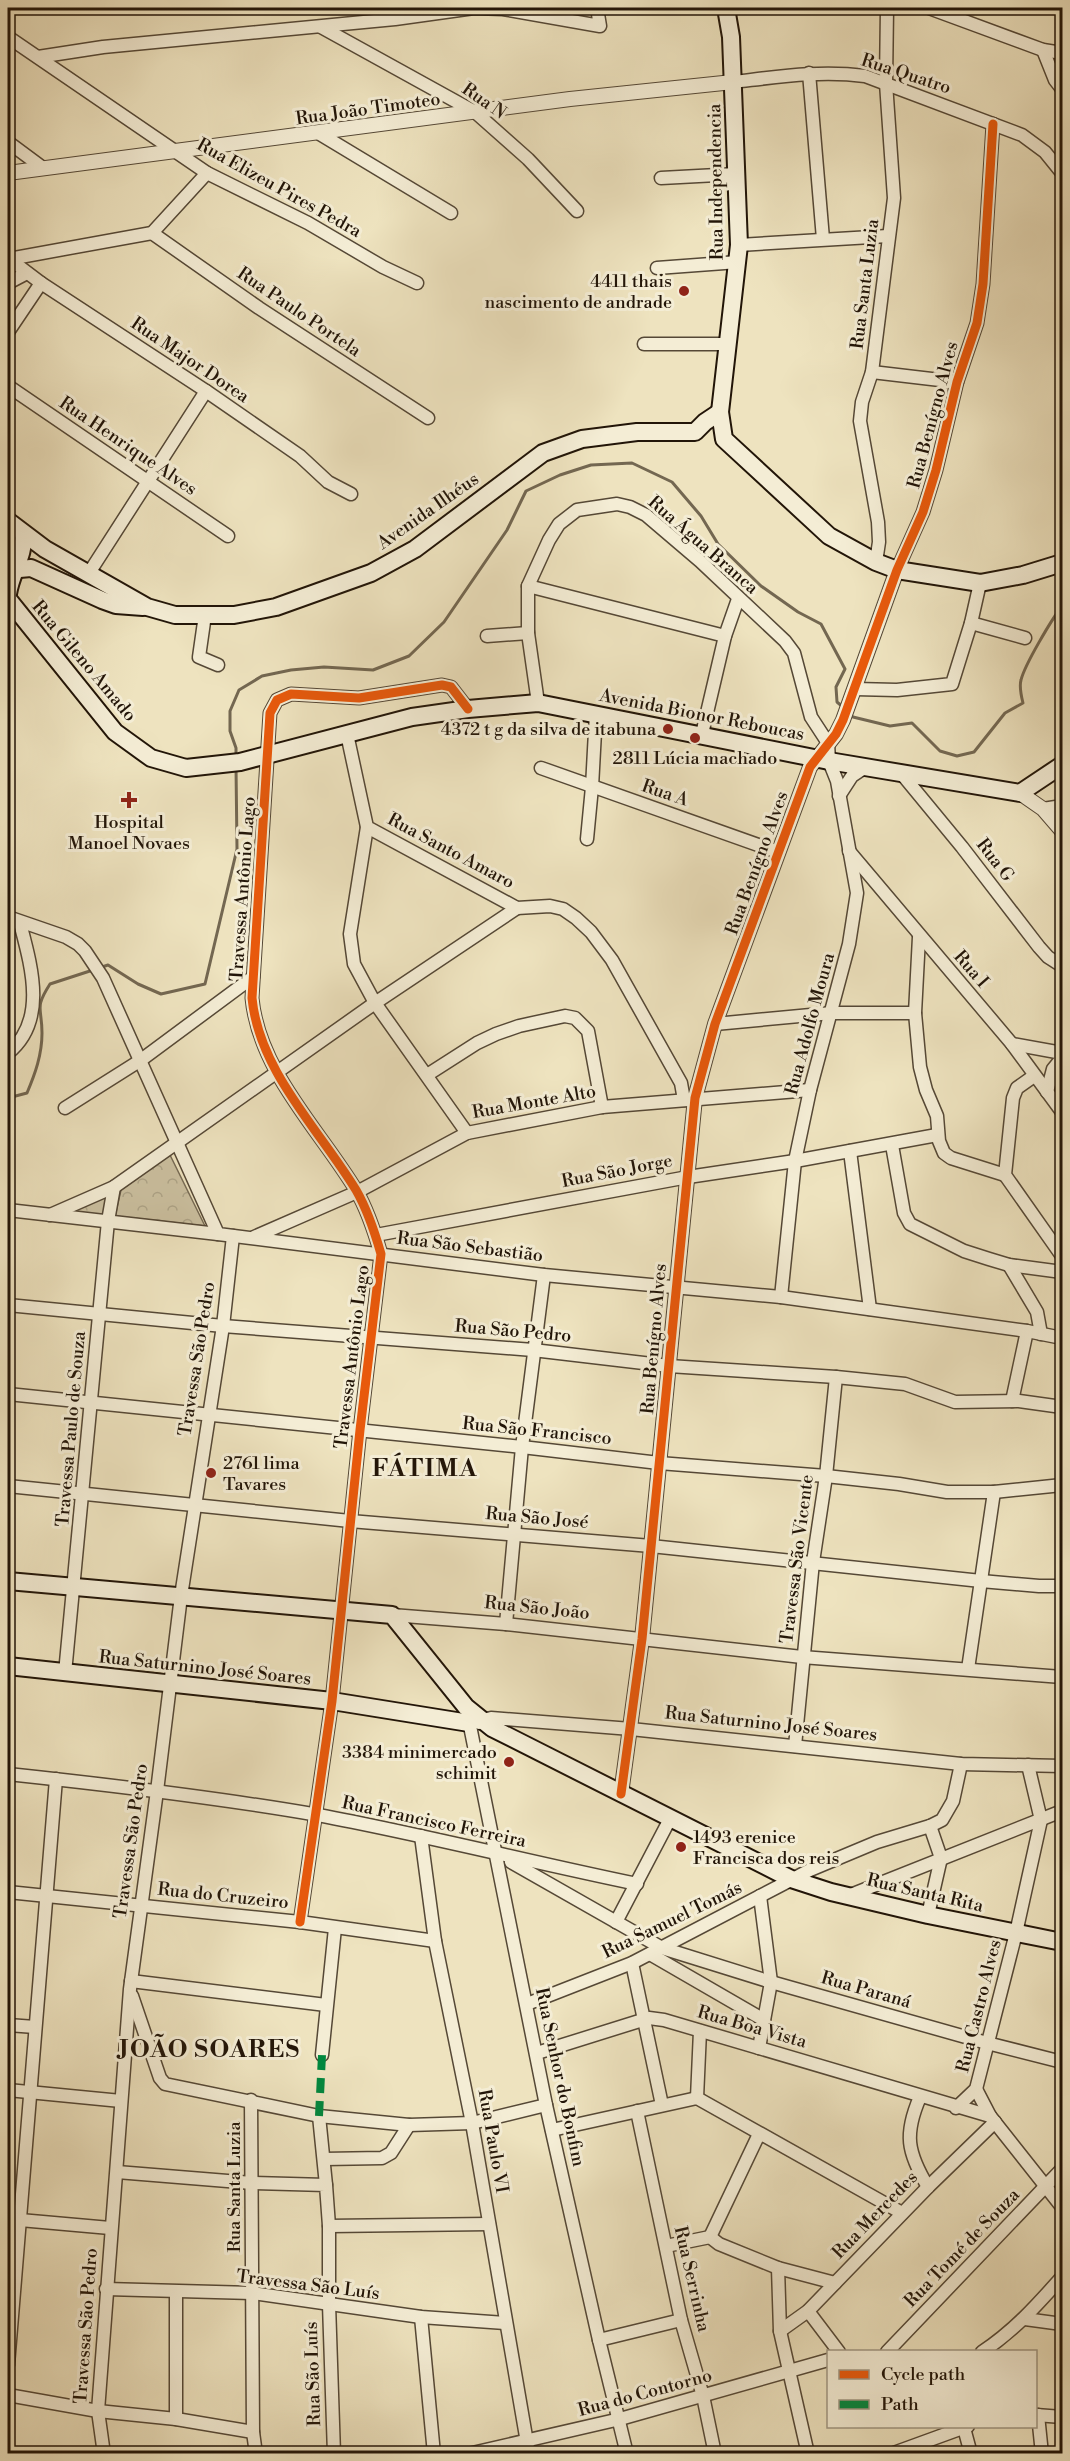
<svg xmlns="http://www.w3.org/2000/svg" width="1070" height="2461" font-family="'Libre Bodoni',serif">
  <style>
    .forest { fill: url(#forest-crowns); stroke: #766a54; stroke-width: 1.5 }
    .lines { fill: none; stroke-linecap: round; stroke-linejoin: round }
    .stream { stroke: #736751; stroke-width: 3 }
    .minor-casing { stroke: #554836; stroke-width: 15 }
    .tertiary-casing { stroke: #554836; stroke-width: 16 }
    .secondary-casing { stroke: #221508; stroke-width: 20 }
    .minor { stroke: #f4edd5; stroke-width: 12 }
    .tertiary { stroke: #f4edd5; stroke-width: 14 }
    .secondary { stroke: #f4edd5; stroke-width: 16 }
    .quiet { stroke: #00873e; stroke-width: 8; stroke-dasharray: 15 8; stroke-linecap: butt }
    .cycleway-casing { stroke: #f4edd5; stroke-width: 13 }
    .cycleway { stroke: #e8590c; stroke-width: 9 }
    .poi-dot { fill: #8f2418; stroke: #f4edd5; stroke-width: 2 }
    .labels { text-anchor: middle; dominant-baseline: central; stroke-width: 6; stroke-linejoin: round; paint-order: stroke }
    .street-label { font-size: 18px; fill: #221508; stroke: #f4edd5 }
    .poi-label { font-size: 18px; fill: #221508; stroke: #f4edd5; text-anchor: end }
    .district-label { font-size: 24px; font-weight: bold; letter-spacing: 1.5px; fill: #221508; stroke: #f4edd5 }
  </style>
  <defs>
    <pattern id="forest-crowns" width="20" height="18" patternUnits="userSpaceOnUse" patternTransform="scale(1.5)"><rect width="20" height="18" fill="#cbc0a0"/><path d="M2 6a3 3 0 1 1 6 0M12 15a3 3 0 1 1 6 0" fill="none" stroke="#aea488"/></pattern>
  </defs>
  <rect width="100%" height="100%" fill="#eee3bf"/>
  <filter id="stains"><feTurbulence type="fractalNoise" baseFrequency=".00333" numOctaves="4"/><feColorMatrix values="0 0 0 0 .2 0 0 0 0 .09 0 0 0 0 .02 0 0 0 .5 -.17"/></filter>
  <radialGradient id="worn" r=".72"><stop offset=".6" stop-color="#630" stop-opacity="0"/><stop offset="1" stop-color="#630" stop-opacity=".3"/></radialGradient>
  <g class="forest">
    <path d="M170,1155l35,71 -90,-10 6,-26z"/>
    <path d="M102,1195l4,2 -1,21 -38,-7z"/>
  </g>
  <g class="lines">
    <g class="stream">
      <path d="M849,713l4,4 37,9 22,-3 28,28 17,5 17,-4 31,-39 18,-10c-2,-8 -4,-16 -2,-23 4,-16 31,-61 41,-74"/>
      <path d="M236,758v-10l-6,-17v-20l9,-21 23,-14 29,-6 33,-3 49,3 36,-14 35,-34 63,-92 19,-39 34,-16 31,-10 41,-2 40,19 29,34 17,28 43,42 37,26 23,12 24,45 -9,18 1,15 7,6"/>
      <path d="M99,968l9,-3 30,19 23,10 44,-10 32,-135 -1,-82"/>
      <path d="M8,1098l19,-5c8,-19 15,-38 15,-60 0,-26 -8,-24 8,-49l43,-14"/>
    </g>
    <g class="minor-casing">
      <g id="minor">
        <path d="M929,8l114,42 19,3"/>
        <path d="M321,27l154,85 53,47 49,52"/>
        <path d="M8,37l199,136 101,50 75,44 34,16"/>
        <path d="M1043,50l12,30 7,9"/>
        <path d="M38,57l65,-10 292,-28 79,-11 29,1 97,17 -3,-18"/>
        <path d="M809,73l14,166"/>
        <path d="M733,82c44,-5 87,-12 132,-6l157,59 23,17 17,21"/>
        <path d="M320,134l131,79"/>
        <path d="M8,142l35,26"/>
        <path d="M661,178l75,-4"/>
        <path d="M152,233l107,75 169,110"/>
        <path d="M739,245l149,-9"/>
        <path d="M8,258l33,25 165,108 94,65 28,26 23,12"/>
        <path d="M9,259l143,-26 55,-60"/>
        <path d="M657,268l81,-6"/>
        <path d="M8,283l19,-10"/>
        <path d="M8,332l33,-49"/>
        <path d="M644,344h85"/>
        <path d="M872,372l85,10"/>
        <path d="M8,386l220,150"/>
        <path d="M876,562l3,-20 -1,-20 -18,-101 2,-19 10,-30 22,-174 -8,-115 1,-75"/>
        <path d="M897,570l26,-58 13,-42 21,-88 20,-59 6,-39 10,-160"/>
        <path d="M89,573l117,-182"/>
        <path d="M528,586l197,50"/>
        <path d="M205,615l-6,42 19,8"/>
        <path d="M971,623l54,15"/>
        <path d="M487,636l41,-3"/>
        <path d="M855,689l42,1 55,-6 19,-61 9,-40"/>
        <path d="M538,703l-10,-70v-47l21,-46 10,-16 18,-14 40,-6 13,3 16,8 54,46 85,80 9,12 17,64 17,26 1,18 8,20 20,112 -8,51 -39,146 -15,71 -14,136"/>
        <path d="M347,734l20,93 150,81 33,-2 13,3 13,9 15,14 21,28 69,123 3,17"/>
        <path d="M702,734l23,-98 13,-37"/>
        <path d="M541,768l237,84"/>
        <path d="M901,773l61,74 77,100 9,10 14,9"/>
        <path d="M839,796l13,-20 15,-10"/>
        <path d="M1043,809l19,-3"/>
        <path d="M367,827l-17,107 4,30 21,39 92,130"/>
        <path d="M587,839l5,-52 4,-74"/>
        <path d="M849,851l163,193 50,68"/>
        <path d="M8,917l58,20 12,7 7,7 18,27 115,256 326,41 237,22 246,34 35,7"/>
        <path d="M919,937l-4,76 5,54 6,23 11,26 2,25 5,12 7,5 54,17"/>
        <path d="M715,1024l117,-11h83"/>
        <path d="M1012,1044l50,9"/>
        <path d="M8,1053c40,-32 23,-88 12,-130"/>
        <path d="M427,1075l50,-32 19,-9 23,-8 46,-10 10,2 13,13 14,76"/>
        <path d="M1034,1076l-17,12 -4,10 -8,77 57,81"/>
        <path d="M1047,1092l6,-23 9,-11"/>
        <path d="M65,1108l76,-48 112,-83"/>
        <path d="M892,1145l12,68 6,11 54,27 25,8 20,6 53,7"/>
        <path d="M850,1151l20,158"/>
        <path d="M8,1210l210,24"/>
        <path d="M50,1215l64,-28 261,-184 142,-95"/>
        <path d="M376,1235l312,-58 107,-16 142,-26"/>
        <path d="M254,1237l103,-45 110,-59 135,-26 208,-17"/>
        <path d="M1009,1265l28,47 4,22"/>
        <path d="M8,1305l215,21 310,24 136,16 167,11 69,7 50,18 64,-1 43,6"/>
        <path d="M8,1394l514,53 137,16 167,13 73,8 48,8h47l68,-7"/>
        <path d="M1012,1401l15,-70"/>
        <path d="M8,1486l342,35 301,25 330,35 58,5h23"/>
        <path d="M392,1615l114,9 296,33 260,20"/>
        <path d="M506,1624l16,-177 22,-172"/>
        <path d="M968,1669l26,-177"/>
        <path d="M65,1673l43,-452 6,-34"/>
        <path d="M468,1716l78,389 53,235 28,114"/>
        <path d="M479,1723l3,-3 9,-2 140,11 330,35 101,2"/>
        <path d="M795,1746l18,-184 13,-86 10,-99"/>
        <path d="M8,1774c103,11 207,23 310,41 107,20 212,47 319,69"/>
        <path d="M421,1836l14,105 37,182 57,331"/>
        <path d="M511,1862l151,86 109,34 216,61 75,19"/>
        <path d="M8,1892l292,30 135,19"/>
        <path d="M848,1896l214,-85"/>
        <path d="M928,1915l13,-57 -11,-32"/>
        <path d="M300,1922l32,-221 28,-271 21,-176c-6,-21 -14,-45 -25,-64 -37,-61 -97,-119 -104,-192l18,-285 7,-13 14,-6 68,4 83,-13 9,2 17,22"/>
        <path d="M616,1922l55,-105"/>
        <path d="M650,1954l114,66"/>
        <path d="M632,1963l30,142"/>
        <path d="M131,1981l195,24"/>
        <path d="M132,1996l28,82 5,6 154,32 90,9 63,-2 74,-18"/>
        <path d="M527,2004l105,-41 178,-93 67,-28 53,-16 12,-6 11,-19 8,-37"/>
        <path d="M8,2025l27,2"/>
        <path d="M759,2048l12,-66 -11,-86"/>
        <path d="M537,2053l112,-35 15,2 326,96 72,91"/>
        <path d="M322,2055l13,-127"/>
        <path d="M976,2089l14,27"/>
        <path d="M8,2090l113,11"/>
        <path d="M920,2097c-16,37 -13,55 8,90"/>
        <path d="M697,2098l3,-67"/>
        <path d="M251,2100l2,332 3,22"/>
        <path d="M956,2108l20,-19 40,-156 25,-113 -13,-55"/>
        <path d="M637,2111l44,209 22,76 12,58"/>
        <path d="M319,2116l7,69"/>
        <path d="M552,2130l145,-32 205,115"/>
        <path d="M324,2159l58,-1 9,-5 18,-28"/>
        <path d="M117,2172l135,11 74,2 3,41v78l5,150"/>
        <path d="M20,2220l90,8"/>
        <path d="M329,2226l160,-2"/>
        <path d="M710,2237l49,-103"/>
        <path d="M666,2246l44,-9 9,7 59,24 57,15"/>
        <path d="M778,2268l2,63 28,123"/>
        <path d="M106,2289l146,4 169,24 84,6"/>
        <path d="M808,2311l31,41"/>
        <path d="M421,2317l13,137"/>
        <path d="M1025,2319l37,5"/>
        <path d="M780,2331l28,-20 120,-124 67,-65"/>
        <path d="M599,2340l82,-20"/>
        <path d="M887,2352l175,-183"/>
        <path d="M982,2352c32,-21 55,-47 80,-75"/>
        <path d="M8,2365l48,-586"/>
        <path d="M8,2395l90,16 78,8 77,13"/>
        <path d="M1036,2415l26,2"/>
        <path d="M1038,2415l4,39"/>
        <path d="M176,2419v-127"/>
        <path d="M964,2428l7,26"/>
        <path d="M104,2454l-6,-43 32,-422 27,-198 24,-195 42,-270 10,-90"/>
        <path d="M468,2454l152,-35 208,-59"/>
        <path d="M891,2454l77,-28"/>
      </g>
    </g>
    <g class="tertiary-casing">
      <g id="tertiary">
        <path d="M8,173l562,-74 163,-17"/>
        <path d="M1020,793l23,16 19,22"/>
        <path d="M621,1794l21,-155 53,-541 20,-74 95,-257 26,-33 7,-14 54,-150"/>
      </g>
    </g>
    <g class="secondary-casing">
      <g id="secondary">
        <path d="M726,8l5,29 8,208 -19,167 4,27 105,97 47,26 21,8 83,13 43,-8 39,-12"/>
        <path d="M8,521l37,28 102,58 28,8h59l42,-8 95,-34 44,-24 128,-96 39,-14 55,-7h58l10,-10 15,-10"/>
        <path d="M8,570l23,-2 71,32 14,5 27,2"/>
        <path d="M8,594c3,-22 17,-38 15,-60"/>
        <path d="M8,599l107,133 36,26 35,10 54,-6 172,-45 56,-8 70,-6 291,58 191,32 42,-28"/>
        <path d="M8,1581l384,34 74,92 26,21 299,151 40,13 97,23 134,27"/>
        <path d="M8,1666l324,35 137,22"/>
      </g>
    </g>
    <use href="#minor" class="minor"/>
    <use href="#tertiary" class="tertiary"/>
    <use href="#secondary" class="secondary"/>
    <path class="quiet" d="M319,2116l3,-61"/>
    <g class="cycleway-casing">
      <g id="cycleway">
        <path d="M621,1794l21,-155 53,-541 20,-74 95,-257 26,-33 7,-14 54,-150 26,-58 13,-42 21,-88 20,-59 6,-39 10,-160"/>
        <path d="M300,1922l32,-221 28,-271 21,-176c-6,-21 -14,-45 -25,-64 -37,-61 -97,-119 -104,-192l18,-285 7,-13 14,-6 68,4 83,-13 9,2 17,22"/>
      </g>
    </g>
    <use href="#cycleway" class="cycleway"/>
  </g>
  <g class="poi-dot">
    <circle cx="684" cy="291" r="6"/>
    <circle cx="668" cy="729" r="6"/>
    <circle cx="695" cy="738" r="6"/>
    <path d="M126 791h6v6h6v6h-6v6h-6v-6h-6v-6h6z"/>
    <circle cx="211" cy="1473" r="6"/>
    <circle cx="509" cy="1762" r="6"/>
    <circle cx="681" cy="1847" r="6"/>
  </g>
  <g class="labels">
    <g class="street-label">
      <text transform="translate(906 74) rotate(18)">Rua Quatro</text>
      <text transform="translate(484 101) rotate(35)">Rua N</text>
      <text transform="translate(368 109) rotate(-8)">Rua João Timoteo</text>
      <text transform="translate(716 182) rotate(-91)">Rua Independencia</text>
      <text transform="translate(279 188) rotate(29)">Rua Elizeu Pires Pedra</text>
      <text transform="translate(865 284) rotate(-83)">Rua Santa Luzia</text>
      <text transform="translate(299 312) rotate(34)">Rua Paulo Portela</text>
      <text transform="translate(190 360) rotate(34)">Rua Major Dorea</text>
      <text transform="translate(933 415) rotate(-75)">Rua Benígno Alves</text>
      <text transform="translate(128 446) rotate(34)">Rua Henrique Alves</text>
      <text transform="translate(428 511) rotate(-35)">Avenida Ilhéus</text>
      <text transform="translate(703 545) rotate(41)">Rua Água Branca</text>
      <text transform="translate(84 661) rotate(50)">Rua Gileno Amado</text>
      <text transform="translate(702 715) rotate(11)">Avenida Bionor Reboucas</text>
      <text transform="translate(665 793) rotate(19)">Rua A</text>
      <text transform="translate(451 851) rotate(28)">Rua Santo Amaro</text>
      <text transform="translate(995 860) rotate(52)">Rua G</text>
      <text transform="translate(757 863) rotate(-70)">Rua Benígno Alves</text>
      <text transform="translate(243 889) rotate(-86)">Travessa Antônio Lago</text>
      <text transform="translate(971 969) rotate(49)">Rua I</text>
      <text transform="translate(810 1024) rotate(-75)">Rua Adolfo Moura</text>
      <text transform="translate(534 1102) rotate(-10)">Rua Monte Alto</text>
      <text transform="translate(617 1171) rotate(-11)">Rua São Jorge</text>
      <text transform="translate(470 1247) rotate(7)">Rua São Sebastião</text>
      <text transform="translate(513 1331) rotate(5)">Rua São Pedro</text>
      <text transform="translate(654 1339) rotate(-85)">Rua Benígno Alves</text>
      <text transform="translate(352 1357) rotate(-83)">Travessa Antônio Lago</text>
      <text transform="translate(197 1359) rotate(-81)">Travessa São Pedro</text>
      <text transform="translate(71 1429) rotate(-85)">Travessa Paulo de Souza</text>
      <text transform="translate(537 1431) rotate(6)">Rua São Francisco</text>
      <text transform="translate(537 1518) rotate(5)">Rua São José</text>
      <text transform="translate(797 1559) rotate(-83)">Travessa São Vicente</text>
      <text transform="translate(537 1608) rotate(6)">Rua São João</text>
      <text transform="translate(205 1668) rotate(6)">Rua Saturnino José Soares</text>
      <text transform="translate(771 1724) rotate(6)">Rua Saturnino José Soares</text>
      <text transform="translate(434 1822) rotate(12)">Rua Francisco Ferreira</text>
      <text transform="translate(131 1841) rotate(-82)">Travessa São Pedro</text>
      <text transform="translate(925 1893) rotate(13)">Rua Santa Rita</text>
      <text transform="translate(223 1896) rotate(6)">Rua do Cruzeiro</text>
      <text transform="translate(672 1920) rotate(-26)">Rua Samuel Tomás</text>
      <text transform="translate(866 1990) rotate(16)">Rua Paraná</text>
      <text transform="translate(979 2006) rotate(-76)">Rua Castro Alves</text>
      <text transform="translate(752 2027) rotate(16)">Rua Boa Vista</text>
      <text transform="translate(560 2077) rotate(78)">Rua Senhor do Bonfim</text>
      <text transform="translate(493 2141) rotate(80)">Rua Paulo VI</text>
      <text transform="translate(234 2187) rotate(-90)">Rua Santa Luzia</text>
      <text transform="translate(875 2215) rotate(-46)">Rua Mercedes</text>
      <text transform="translate(962 2248) rotate(-46)">Rua Tomé de Souza</text>
      <text transform="translate(692 2279) rotate(77)">Rua Serrinha</text>
      <text transform="translate(308 2285) rotate(7)">Travessa São Luís</text>
      <text transform="translate(86 2326) rotate(-86)">Travessa São Pedro</text>
      <text transform="translate(313 2374) rotate(-92)">Rua São Luís</text>
      <text transform="translate(645 2393) rotate(-15)">Rua do Contorno</text>
    </g>
    <g class="poi-label">
      <text x="672" y="281">4411 thais<tspan x="672" dy="21">nascimento de andrade</tspan></text>
      <text x="656" y="729">4372 t g da silva de itabuna</text>
      <text x="695" y="758" text-anchor="middle">2811 Lúcia machado</text>
      <text x="129" y="822" text-anchor="middle">Hospital<tspan x="129" dy="21">Manoel Novaes</tspan></text>
      <text x="223" y="1463" text-anchor="start">2761 lima<tspan x="223" dy="21">Tavares</tspan></text>
      <text x="497" y="1752">3384 minimercado<tspan x="497" dy="21">schimit</tspan></text>
      <text x="693" y="1837" text-anchor="start">1493 erenice<tspan x="693" dy="21">Francisca dos reis</tspan></text>
    </g>
    <g class="district-label">
      <text x="425" y="1469">FÁTIMA</text>
      <text x="210" y="2050">JOÃO SOARES</text>
    </g>
  </g>
  <rect width="1070" height="2461" fill="none" stroke="#eee3bf" stroke-width="30"/>
  <rect x="9" y="9" width="1052" height="2443" fill="none" stroke="#221508" stroke-width="3"/>
  <rect x="15" y="15" width="1040" height="2431" fill="none" stroke="#221508" stroke-width="1.5"/>
  <rect x="827" y="2350" width="210" height="78" fill="#f4edd5" stroke="#a09783" stroke-width="1.5"/>
  <rect x="839" y="2370" width="30" height="9" fill="#e8590c" stroke="#a09783" stroke-width="1.5"/>
  <text x="881" y="2380" font-size="18" fill="#221508">Cycle path</text>
  <rect x="839" y="2400" width="30" height="9" fill="#00873e" stroke="#a09783" stroke-width="1.5"/>
  <text x="881" y="2410" font-size="18" fill="#221508">Path</text>
  <rect width="100%" height="100%" filter="url(#stains)"/>
  <rect width="100%" height="100%" fill="url(#worn)"/>
</svg>
